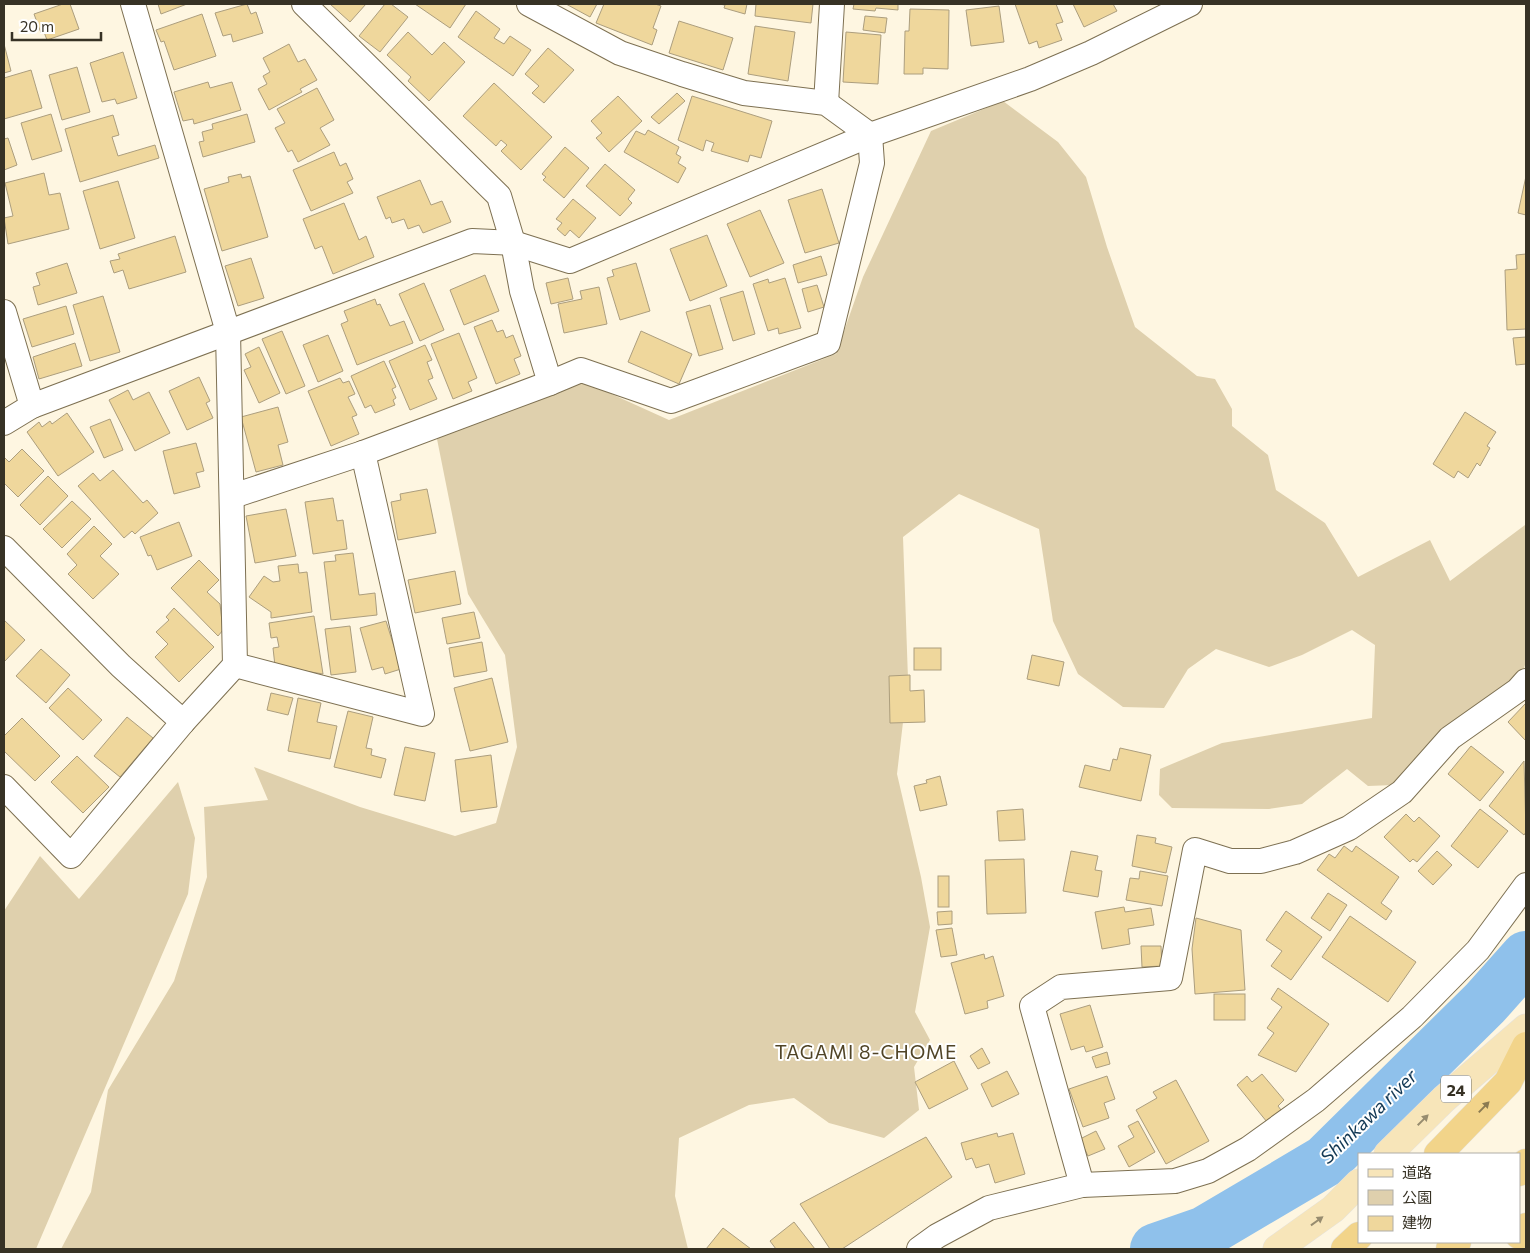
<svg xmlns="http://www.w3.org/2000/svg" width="1530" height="1253" font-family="Commissioner,'Noto Sans JP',sans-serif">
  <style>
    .green { fill: #dfd0ad }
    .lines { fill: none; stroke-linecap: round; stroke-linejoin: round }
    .river { stroke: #8fc1eb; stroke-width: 52 }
    .building { fill: #efd79c; stroke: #ac9e7e }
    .minor-casing { stroke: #7d7052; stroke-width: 26 }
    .primary-casing { stroke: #e3e2e0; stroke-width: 29 }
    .motorway-casing { stroke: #e3e2e0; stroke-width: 29 }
    .minor { stroke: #fff; stroke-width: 24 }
    .primary { stroke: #f7e5b9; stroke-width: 28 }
    .motorway { stroke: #f2d48a; stroke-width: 28 }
    .oneway { fill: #8b7b52 }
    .oneway2 { fill: #978c6f }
    .labels { text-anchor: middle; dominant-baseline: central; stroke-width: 4; stroke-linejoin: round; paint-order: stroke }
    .shield { fill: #fff; stroke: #737066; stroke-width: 1 }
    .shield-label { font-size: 16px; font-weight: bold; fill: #373225 }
    .neighbourhood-label { font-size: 19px; letter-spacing: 1px; fill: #504426; stroke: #fff }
    .water-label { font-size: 19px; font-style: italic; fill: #123854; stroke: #fff }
  </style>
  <rect width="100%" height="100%" fill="#fef6e1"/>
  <g class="green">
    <path d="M1003,101l55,41 28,35 21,70 28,80 62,49 18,3 17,30v17l36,29 8,35 49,33 33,54 72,-37 20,41 75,-56 1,136 -3,11 -129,113 -26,1 -21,-17 -45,35 -33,5 -97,-1 -13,-13 1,-26 62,-26 150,-25 3,-73 -23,-15 -50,25 -33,12 -53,-18 -28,20 -24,39 -41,-1 -45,-33 -25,-53 -14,-92 -80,-35 -56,43 5,142 -11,95 24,103 9,50 -15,85 15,28 -16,27 5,43 -35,28 -55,-15 -35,-25 -45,7 -70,33 -4,58 13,53h-627l30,-57 17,-102 66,-109 33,-104 -3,-70 64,-7 -14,-33 106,40 95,29 41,-13 21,-76 -12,-92 -37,-61 -32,-160 149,-52 84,38 167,-66 27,-77 68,-146z"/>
    <path d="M178,782l17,56 -7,56 -152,355h-32v-338l36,-55 39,43z"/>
  </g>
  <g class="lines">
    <path class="river" d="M1156,1249l49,-17 120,-71 160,-158 41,-46"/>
  </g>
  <g class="building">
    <path d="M63,4h7l9,25 -32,11 -3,-8 -3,1 -7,-19z"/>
    <path d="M158,4h29l-26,10z"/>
    <path d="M247,4l4,10 5,-2 7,21 -30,9 -2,-8 -8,2 -8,-23z"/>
    <path d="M330,4h36l-16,18z"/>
    <path d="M385,4h6l17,13 -28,35 -21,-16z"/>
    <path d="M415,4h51l-16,24z"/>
    <path d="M566,4h31l-7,13z"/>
    <path d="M604,4h51l6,2 -8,22 4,2 -5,15 -56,-22z"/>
    <path d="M719,4h28l-2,10 -21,-6 1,-3z"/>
    <path d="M756,4h57l-2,19 -56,-7z"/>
    <path d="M854,4h44v6l-22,-2 -1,3 -22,-2z"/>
    <path d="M1015,4h41l7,18 -7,2 6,16 -23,8 -2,-7 -8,3z"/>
    <path d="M1073,4h40l4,7 -33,16z"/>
    <path d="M999,6l5,36 -33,4 -5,-36z"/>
    <path d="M910,9l39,1 -1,59 -25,-1v6h-19l1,-43h4z"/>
    <path d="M476,11l24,18 -6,9 10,6 6,-8 21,14 -18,26 -55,-39z"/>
    <path d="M202,14l14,42 -42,14 -10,-29 -3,1 -5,-12z"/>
    <path d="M865,16l22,2 -2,15 -22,-3z"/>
    <path d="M679,21l54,17 -10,32 -54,-17z"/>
    <path d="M755,26l40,6 -7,49 -40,-7z"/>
    <path d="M408,32l24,23 12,-13 21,20 -36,39 -21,-20 3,-4 -24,-22z"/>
    <path d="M846,32l35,3 -3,49 -35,-2z"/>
    <path d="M4,44l7,27 -7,2z"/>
    <path d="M289,44l9,18 7,-3 12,21 -17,9 2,3 -33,18 -11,-21 9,-5 -4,-8 7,-4 -7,-14z"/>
    <path d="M548,48l26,22 -30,33 -12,-10 7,-7 -14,-12z"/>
    <path d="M123,52l14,46 -20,6 -2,-5 -13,3 -12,-39z"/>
    <path d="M77,67l13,45 -28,8 -13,-45z"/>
    <path d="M31,70l11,38 -38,11v-41z"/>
    <path d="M208,82l2,6 22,-6 9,28 -47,14 -1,-5 -10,2 -9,-29z"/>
    <path d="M494,83l58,54 -31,33 -20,-19 6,-6 -6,-5 -5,6 -33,-30z"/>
    <path d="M317,88l17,32 -14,8 10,17 -32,17 -6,-12 -4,2 -13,-24 10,-5 -8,-14z"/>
    <path d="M677,93l8,8 -26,23 -8,-7z"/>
    <path d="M618,96l24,25 -33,31 -13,-14 6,-5 -11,-12z"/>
    <path d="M692,96l80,25 -11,37 -11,-3 -2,7 -37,-11 3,-8 -8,-3 -3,11 -25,-11z"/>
    <path d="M51,114l11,37 -30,9 -11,-37z"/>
    <path d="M247,114l8,28 -52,15 -4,-15 5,-1 -2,-9 11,-3 -1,-5z"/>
    <path d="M113,115l6,20 -7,2 6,19 37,-11 4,13 -79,24 -15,-53z"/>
    <path d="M648,130l31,17 -3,7 5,3 -3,6 8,5 -8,15 -54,-31 12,-21 9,4z"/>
    <path d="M8,138l9,27 -13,5v-31z"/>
    <path d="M565,147l24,21 -25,30 -21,-18 3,-3 -4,-3z"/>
    <path d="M334,152l6,14 6,-3 7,16 -6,3 6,11 -42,18 -18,-41z"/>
    <path d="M605,164l30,26 -7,9 4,4 -12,13 -34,-30z"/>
    <path d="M44,173l5,22 11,-2 9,36 -61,15 -4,-26 9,-2 -8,-33z"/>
    <path d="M241,174l1,4 8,-2 18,61 -46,14 -18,-62 25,-7 -1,-5z"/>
    <path d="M1526,176v39l-8,-2z"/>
    <path d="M420,180l11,25 11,-4 9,21 -28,11 -4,-8 -11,4 -4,-10 -12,4 -2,-6 -4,2 -9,-22z"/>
    <path d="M118,181l17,57 -35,11 -17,-58z"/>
    <path d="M822,189l17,54 -34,10 -17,-53z"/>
    <path d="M573,199l23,19 -17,20 -9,-8 -5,6 -8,-7 5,-6 -6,-4z"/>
    <path d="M344,203l15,37 7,-4 8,21 -41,17 -11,-28 -7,3 -12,-30z"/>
    <path d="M760,210l24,53 -34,14 -23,-53z"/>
    <path d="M707,235l20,51 -37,15 -20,-52z"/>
    <path d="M175,236l11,36 -57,17 -6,-19 -9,3 -4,-12 10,-2 -2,-5z"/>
    <path d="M1526,254v75l-19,1 -2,-60 12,-1 -1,-14z"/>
    <path d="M821,256l6,19 -29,8 -5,-18z"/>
    <path d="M251,258l13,40 -26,8 -13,-40z"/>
    <path d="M67,263l10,30 -39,12 -5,-18 7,-2 -4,-12z"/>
    <path d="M636,263l14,48 -30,9 -13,-42 7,-2 -2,-6z"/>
    <path d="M485,275l14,36 -35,14 -14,-35z"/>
    <path d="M568,278l5,21 -22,5 -5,-21z"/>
    <path d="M785,278l16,50 -22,6 -1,-6 -10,3 -15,-47 15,-5 1,4z"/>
    <path d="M424,283l20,47 -24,11 -21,-47z"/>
    <path d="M817,285l7,22 -16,5 -6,-23z"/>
    <path d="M599,287l8,37 -43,9 -6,-29 24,-5 -2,-8z"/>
    <path d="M743,291l12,43 -22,7 -13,-43z"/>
    <path d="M103,296l17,56 -30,9 -17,-56z"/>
    <path d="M375,299l2,6 3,-1 10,22 14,-5 9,22 -56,22 -16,-41 7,-3 -4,-10z"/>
    <path d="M710,305l13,44 -24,7 -13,-44z"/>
    <path d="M66,306l8,28 -42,13 -9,-28z"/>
    <path d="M492,320l5,12 6,-2 3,8 7,-3 8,21 -7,3 6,15 -24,10 -22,-57z"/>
    <path d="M282,331l23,55 -19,8 -24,-55z"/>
    <path d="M641,331l51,23 -13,30 -51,-22z"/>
    <path d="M459,333l18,45 -9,4 4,9 -19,8 -22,-55z"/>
    <path d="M328,335l15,36 -25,11 -15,-37z"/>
    <path d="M1526,337v27l-10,1 -3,-27z"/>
    <path d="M75,343l7,23 -43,13 -6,-22z"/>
    <path d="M425,345l7,15 -5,2 6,16 -5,2 9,19 -27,11 -21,-49z"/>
    <path d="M259,347l21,46 -21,10 -15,-33 7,-3 -6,-13z"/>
    <path d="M384,361l12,26 -4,2 4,9 -3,2 2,5 -20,8 -4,-8 -6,3 -14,-32z"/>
    <path d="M199,377l11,24 -4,2 7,15 -26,12 -18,-39z"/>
    <path d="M340,378l3,5 6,-2 6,13 -7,3 9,18 -5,2 7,17 -28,12 -23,-55z"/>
    <path d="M128,390l5,10 16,-8 21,41 -35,18 -26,-51z"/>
    <path d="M278,407l10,35 -10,3 5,20 -27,7 -15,-55z"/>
    <path d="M1465,412l31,20 -9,14 3,2 -10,18 -3,-3 -9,15 -10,-7 -4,7 -21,-14z"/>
    <path d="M67,413l27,39 -36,24 -31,-44 12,-10 3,5 8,-6 2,3z"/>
    <path d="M110,419l13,31 -19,8 -14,-31z"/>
    <path d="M196,443l8,28 -8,2 4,14 -26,7 -11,-43z"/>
    <path d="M22,449l22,22 -26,26 -14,-14v-26l5,5z"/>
    <path d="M113,470l30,33 4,-3 11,13 -23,21 -3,-3 -8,7 -46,-52 15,-13 7,8z"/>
    <path d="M48,476l20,20 -28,29 -20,-20z"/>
    <path d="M427,489l9,44 -38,7 -7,-38 10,-2 -1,-6z"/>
    <path d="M333,498l4,23 6,-1 4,29 -34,5 -8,-52z"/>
    <path d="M72,501l19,18 -29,29 -19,-19z"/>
    <path d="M286,509l10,47 -41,7 -9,-47z"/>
    <path d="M179,522l13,34 -35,14 -6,-15 -3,1 -8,-19z"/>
    <path d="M94,526l18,18 -12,12 19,18 -26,25 -25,-25 9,-9 -10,-11z"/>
    <path d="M353,553l6,42 16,-2 2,22 -46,5 -7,-58 12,-1 -1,-6z"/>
    <path d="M199,560l20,20 -12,12 13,12 3,26 -5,6 -47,-48z"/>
    <path d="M298,564l1,9 8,-1 5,40 -41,6v-6l-22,-15 15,-21 9,6 7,-1 -2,-15z"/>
    <path d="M455,571l6,33 -46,9 -7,-33z"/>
    <path d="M174,608l40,39 -35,35 -24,-25 13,-13 -12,-12 13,-12 -3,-3z"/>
    <path d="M474,612l6,26 -33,6 -5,-26z"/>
    <path d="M314,616l9,58 -48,-8 -2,-18 6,-1 -2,-10 -6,1 -2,-15z"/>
    <path d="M4,620l21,20 -21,22z"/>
    <path d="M386,621l15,48 -16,5 -2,-7 -11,3 -12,-42z"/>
    <path d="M350,626l6,46 -25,3 -6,-46z"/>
    <path d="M482,642l5,29 -33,6 -5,-29z"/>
    <rect x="914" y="648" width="27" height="22"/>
    <path d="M41,649l29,26 -24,28 -30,-27z"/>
    <path d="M1032,655l32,7 -5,24 -32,-7z"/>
    <path d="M910,675v16l14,-1 1,32 -35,1 -1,-47z"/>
    <path d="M492,678l16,64 -38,9 -16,-63z"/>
    <path d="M68,688l34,32 -19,20 -34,-32z"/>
    <path d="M271,693l22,5 -5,17 -21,-5z"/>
    <path d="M298,698l23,5 -4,19 20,4 -7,33 -42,-8z"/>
    <path d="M1526,703v38l-18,-19z"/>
    <path d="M348,711l25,6 -7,31 6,1 -1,6 15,4 -5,19 -47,-11z"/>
    <path d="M127,717l26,21 -33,39 -26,-21z"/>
    <path d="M22,718l38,38 -25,25 -31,-30v-15z"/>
    <path d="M1471,746l33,26 -24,29 -32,-27z"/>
    <path d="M405,747l30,6 -10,48 -31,-6z"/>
    <path d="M1120,748l31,7 -10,46 -62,-14 6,-22 25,6 3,-12 4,1z"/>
    <path d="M491,755l6,52 -36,5 -6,-52z"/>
    <path d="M77,756l32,31 -26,26 -32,-31z"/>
    <path d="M1524,761l2,71 -2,3 -35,-29z"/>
    <path d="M940,776l7,29 -27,6 -6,-25 13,-3 -1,-3z"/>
    <path d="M1023,809l2,31 -26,1 -2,-30z"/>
    <path d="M1480,809l28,22 -30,37 -27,-22z"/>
    <path d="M1406,814l8,8 5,-5 21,19 -23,26 -4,-3 -3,3 -26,-25z"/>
    <path d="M1137,835l19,3 -1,5 17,4 -6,26 -34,-7z"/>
    <path d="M1344,846l8,6 4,-6 43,31 -18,26 11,8 -6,9 -69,-50 12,-16 6,4z"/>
    <path d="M1071,851l27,5 -3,14 7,1 -4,26 -35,-6z"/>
    <path d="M1437,851l15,14 -19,20 -15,-14z"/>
    <path d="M1024,859l2,54 -39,1 -2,-54z"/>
    <path d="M1140,871l28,5 -6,30 -36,-6 4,-22 9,1z"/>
    <rect x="938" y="876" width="11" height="31"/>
    <path d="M1328,893l19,12 -17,26 -19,-13z"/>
    <path d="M1124,907l1,5 26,-4 3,17 -26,4 2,15 -28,5 -7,-37z"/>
    <path d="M952,911v13l-14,1 -1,-13z"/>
    <path d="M1286,911l36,26 -31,43 -20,-14 11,-15 -16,-11z"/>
    <path d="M1350,916l66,46 -28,40 -66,-45z"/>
    <path d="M1196,918l45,12 4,60 -50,4 -3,-45z"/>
    <path d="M952,928l5,27 -16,2 -5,-27z"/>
    <path d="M1141,946h20l1,20 -20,1z"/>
    <path d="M984,954l1,5 8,-3 11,40 -17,5 1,7 -23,6 -14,-51z"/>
    <path d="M1278,988l51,36 -33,48 -38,-17 16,-22 -7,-5 15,-21 -11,-8z"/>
    <rect x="1214" y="994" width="31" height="26"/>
    <path d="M1090,1005l13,42 -17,5 -2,-6 -13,4 -11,-36z"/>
    <path d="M982,1048l8,15 -12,6 -8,-13z"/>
    <path d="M1107,1052l3,12 -14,4 -4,-11z"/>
    <path d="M954,1061l14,28 -39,20 -14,-27z"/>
    <path d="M1007,1071l12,23 -27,13 -11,-23z"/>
    <path d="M1262,1074l22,26 -6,6 3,4 -14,12 -30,-37 10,-9 5,6z"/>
    <path d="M1107,1076l8,23 -11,4 5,15 -26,9 -14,-38z"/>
    <path d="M1176,1080l33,61 -43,23 -30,-54 21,-12 -4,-6z"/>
    <path d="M1138,1121l17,31 -26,15 -11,-21 16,-9 -6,-11z"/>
    <path d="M1096,1131l9,18 -17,7 -8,-17z"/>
    <path d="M997,1133l1,4 15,-4 12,41 -30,9 -6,-19 -13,4 -4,-10 -6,2 -5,-17z"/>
    <path d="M926,1137l26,40 -110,72h-12l-30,-45z"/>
    <path d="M794,1222l21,27h-39l-6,-8z"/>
    <path d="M723,1228l28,21h-45z"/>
  </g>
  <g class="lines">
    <g class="minor-casing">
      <g id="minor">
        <path d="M529,4l91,49 62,21 62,19 82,10 44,32 2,28 -44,180 -157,58 -90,-31 -31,13"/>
        <path d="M826,103l6,-99"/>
        <path d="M4,312l28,94"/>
        <path d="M4,423l28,-17 440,-165 41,2 57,18 300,-126 160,-56 61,-26 99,-49"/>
        <path d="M233,496l130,-43 187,-70 -28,-92 -9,-48 -14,-47 -195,-192"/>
        <path d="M4,548l117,118 62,56"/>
        <path d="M235,665l187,49 -59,-261"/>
        <path d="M4,787l67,69 112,-134 52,-57 -7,-333 -95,-328"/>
        <path d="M1082,1185l-50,-179 29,-19 109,-9 25,-128 35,11h31l34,-9 54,-24 53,-36 48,-54 68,-48 8,-9"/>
        <path d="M919,1249l18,-13 52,-28 93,-23 93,-4 33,-10 40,-22 68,-49 96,-83 66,-67 48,-65"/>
      </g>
    </g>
    <g class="primary-casing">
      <g id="primary">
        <path d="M1388,1154l56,-55 82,-71"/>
        <path d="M1277,1249l56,-40 26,-26"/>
      </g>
    </g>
    <g class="motorway-casing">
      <g id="motorway">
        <path d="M1438,1154l70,-72 18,-36"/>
        <path d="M1519,1172l7,-9"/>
        <path d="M1519,1235l7,-8"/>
        <path d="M1345,1249l14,-13"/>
        <path d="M1450,1249l7,-7"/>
      </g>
    </g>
    <use href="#minor" class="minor"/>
    <use href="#primary" class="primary"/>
    <use href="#motorway" class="motorway"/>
  </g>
  <defs><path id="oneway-solid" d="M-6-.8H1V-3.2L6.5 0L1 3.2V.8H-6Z" transform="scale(1.25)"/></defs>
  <use class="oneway" href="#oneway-solid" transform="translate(1484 1107) rotate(-46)"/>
  <g class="oneway2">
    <use href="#oneway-solid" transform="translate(1423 1120) rotate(-45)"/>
    <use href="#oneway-solid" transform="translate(1317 1221) rotate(-36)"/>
  </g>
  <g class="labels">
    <rect class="shield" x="1441" y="1075.5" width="30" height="27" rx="4"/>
    <g class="shield-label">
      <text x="1456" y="1089">24</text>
    </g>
    <g class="neighbourhood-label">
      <text x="866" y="1051">TAGAMI 8-CHOME</text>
    </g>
    <g class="water-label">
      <text transform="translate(1368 1116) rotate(-44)">Shinkawa river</text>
    </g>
  </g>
  <rect width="1530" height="1253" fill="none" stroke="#373225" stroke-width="10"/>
  <rect x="1358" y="1153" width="162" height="90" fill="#ffffff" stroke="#afada8"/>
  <rect x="1368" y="1169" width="25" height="8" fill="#f7e5b9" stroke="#afada8"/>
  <text x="1402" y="1178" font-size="15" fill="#373225">道路</text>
  <rect x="1368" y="1190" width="25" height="15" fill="#dfd0ad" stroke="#afada8"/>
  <text x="1402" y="1203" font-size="15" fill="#373225">公園</text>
  <rect x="1368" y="1216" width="25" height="15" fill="#efd79c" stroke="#afada8"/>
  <text x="1402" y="1228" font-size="15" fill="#373225">建物</text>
  <path d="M12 32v8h89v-8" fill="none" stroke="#373225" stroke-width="2.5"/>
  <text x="20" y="32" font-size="15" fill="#373225" stroke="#ffffff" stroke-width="4" paint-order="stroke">20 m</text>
</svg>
